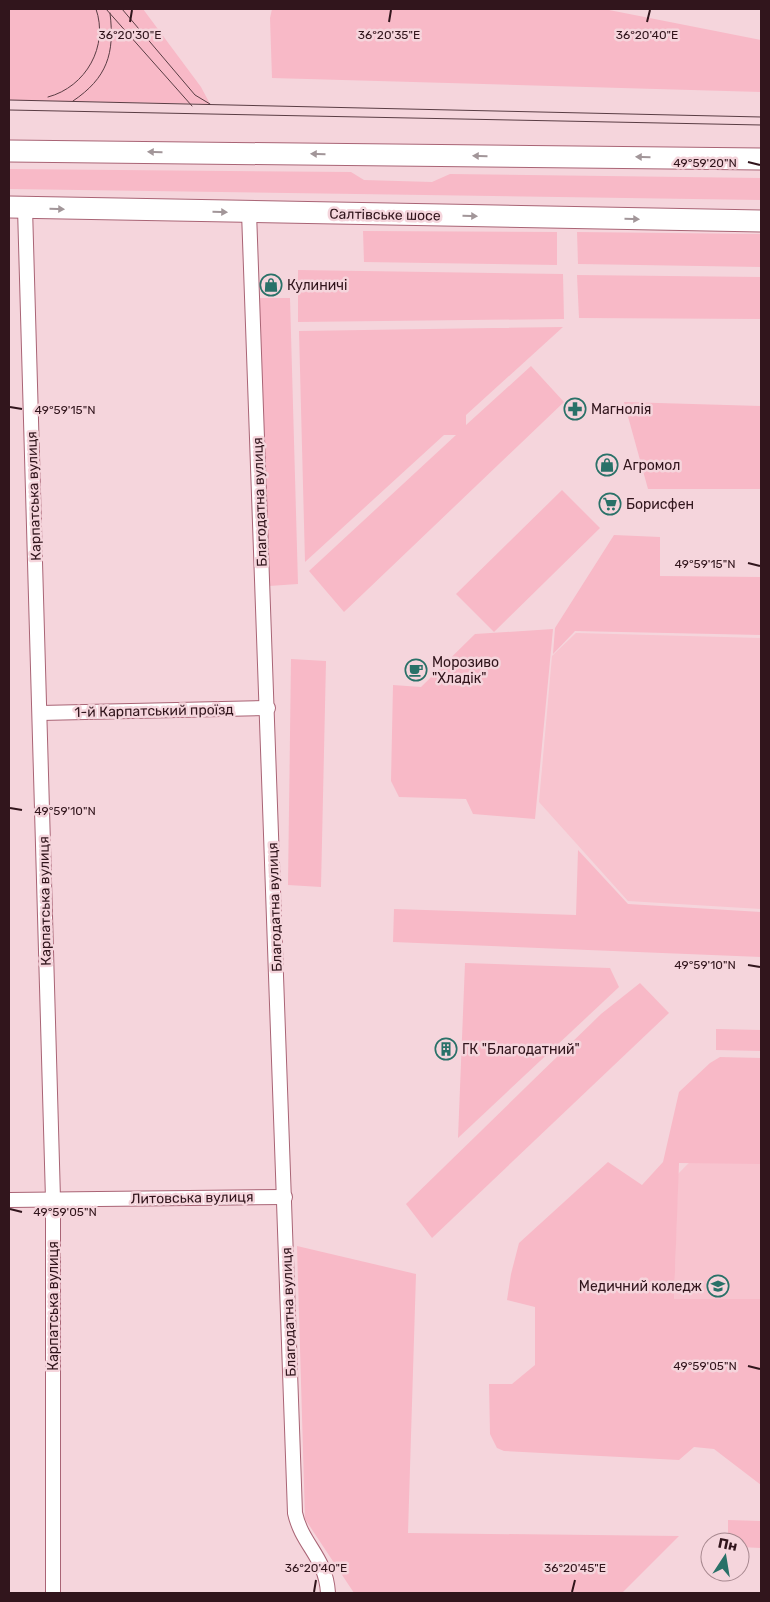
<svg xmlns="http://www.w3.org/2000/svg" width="770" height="1602" font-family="Rubik,sans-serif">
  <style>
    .built { fill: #f8c4cf }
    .green { fill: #f8b9c7 }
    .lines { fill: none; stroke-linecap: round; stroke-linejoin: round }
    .minor-casing { stroke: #a96475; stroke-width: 16 }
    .primary-casing { stroke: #a96475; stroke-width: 23 }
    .minor { stroke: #fff; stroke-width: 14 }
    .primary { stroke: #fff; stroke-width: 21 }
    .tram { stroke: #5a3d44; stroke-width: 1 }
    .oneway { fill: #a29699 }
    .ticks { fill: none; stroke: #31151c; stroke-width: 2 }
    .labels { text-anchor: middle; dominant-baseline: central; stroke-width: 5; stroke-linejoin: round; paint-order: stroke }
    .street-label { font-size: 14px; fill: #31151c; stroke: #f5d5dc }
    .poi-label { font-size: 14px; fill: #31151c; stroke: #f5d5dc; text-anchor: start }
    .ticks-label { font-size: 12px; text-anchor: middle; fill: #31151c; stroke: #f5d5dc; stroke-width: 5; stroke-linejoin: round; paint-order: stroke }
  </style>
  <rect width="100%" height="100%" fill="#f5d5dc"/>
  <g class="built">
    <path d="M576,633l185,5v271l-133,-8 -89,-99 13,-146z"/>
    <path d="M732,1119h29v280l-90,-1 7,-224z"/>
  </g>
  <g class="green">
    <path d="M9,9h134l58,78 9,17 -201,-4z"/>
    <path d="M272,9h332l157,31v52l-489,-14 -2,-60z"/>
    <path d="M9,169l342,3 13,8 68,2 18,-8 311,4v22l-752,-11z"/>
    <path d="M363,231l194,1v33l-193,-3z"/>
    <path d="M577,232l184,2v33l-183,-3z"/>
    <path d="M298,270l265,4 1,45 -266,3z"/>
    <path d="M577,275l184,2v42l-182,-1z"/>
    <path d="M257,298h33l8,286 -29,2z"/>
    <path d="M563,327l-97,88v10l65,-59 33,36 -220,210 -35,-41 147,-136h-12l-139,127 -6,-231z"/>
    <path d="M624,402l137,4v83h-113z"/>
    <path d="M562,490l38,38 -106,104 -38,-38z"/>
    <path d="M614,535l46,2v39l101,1v58l-186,-4 -22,23 2,-26z"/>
    <path d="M553,629l-18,190 -62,-5 -7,-15 -67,-2 -8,-16 2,-96 28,2 54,-53z"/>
    <path d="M291,659l35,2 -5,226 -33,-2z"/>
    <path d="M578,850l50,54 133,8v45l-368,-15 1,-33 182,6z"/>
    <path d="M465,963l145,5 9,19 -161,151z"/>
    <path d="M640,983l29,30 -237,225 -26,-34 195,-190z"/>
    <path d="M716,1029l45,1v21l-45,-1z"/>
    <path d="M720,1057l41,1v106l-82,-1 -5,136h87v186l-47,-36 -20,-2 -15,13 -175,-9 -7,-3 -7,-14 -1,-50h23l23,-19v-58l-28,-7 4,-26 8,-31 89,-81 34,23 21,-23 16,-70 31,-29z"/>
    <path d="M297,1246l119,28 -8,259 271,3 -57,57h-268l-49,-74z"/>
    <path d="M728,1520l33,1v27l-21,-1v-5h-12z"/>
  </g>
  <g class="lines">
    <g class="minor-casing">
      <g id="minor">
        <path d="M25,208l28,991v394"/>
        <path d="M249,212l46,1301c7,32 31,44 33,80"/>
        <path d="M40,713l228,-5"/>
        <path d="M9,1200l276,-3"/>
      </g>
    </g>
    <g class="primary-casing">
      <g id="primary">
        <path d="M9,151l752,8"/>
        <path d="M9,207l752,14"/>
      </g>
    </g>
    <use href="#minor" class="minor"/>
    <use href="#primary" class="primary"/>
    <g class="tram">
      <path d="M106,9l86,97"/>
      <path d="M122,9l73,86 15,9"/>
      <path d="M48,97c38,-10 61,-51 48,-88"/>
      <path d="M9,100l752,17"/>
      <path d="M73,101c34,-23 42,-47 37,-88"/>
      <path d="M9,110l752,15"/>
    </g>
  </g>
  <defs><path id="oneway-solid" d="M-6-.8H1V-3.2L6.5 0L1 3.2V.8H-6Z" transform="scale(1.25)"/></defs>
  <g class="oneway">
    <use href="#oneway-solid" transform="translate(155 152) rotate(-179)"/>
    <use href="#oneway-solid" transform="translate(318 154) rotate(-179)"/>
    <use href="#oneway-solid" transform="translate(480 156) rotate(-179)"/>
    <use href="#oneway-solid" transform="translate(643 157) rotate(-179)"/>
    <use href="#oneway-solid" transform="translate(57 209) rotate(1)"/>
    <use href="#oneway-solid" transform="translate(220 212) rotate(1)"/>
    <use href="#oneway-solid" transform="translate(470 216) rotate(1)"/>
    <use href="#oneway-solid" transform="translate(632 219) rotate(1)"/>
  </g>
  <path class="ticks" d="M130,22l2,-12M389,22l2,-12M647,22l3,-12M748,162l12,3M10,407l12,2M748,563l12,3M10,808l12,2M748,965l12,2M10,1209l12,3M748,1366l12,3M314,1592l2,-12M572,1592l3,-12"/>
  <defs>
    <g id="shop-ring" transform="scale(1.125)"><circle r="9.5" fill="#f5d5dc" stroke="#297168" stroke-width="1.5"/><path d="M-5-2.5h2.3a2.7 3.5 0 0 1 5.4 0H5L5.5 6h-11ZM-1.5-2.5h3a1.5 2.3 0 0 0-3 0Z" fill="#297168"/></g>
    <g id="pharmacy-ring" transform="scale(1.125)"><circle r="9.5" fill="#f5d5dc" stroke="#297168" stroke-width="1.5"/><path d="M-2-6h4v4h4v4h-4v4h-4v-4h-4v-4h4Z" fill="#297168"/></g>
    <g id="supermarket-ring" transform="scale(1.125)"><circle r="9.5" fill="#f5d5dc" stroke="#297168" stroke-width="1.5"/><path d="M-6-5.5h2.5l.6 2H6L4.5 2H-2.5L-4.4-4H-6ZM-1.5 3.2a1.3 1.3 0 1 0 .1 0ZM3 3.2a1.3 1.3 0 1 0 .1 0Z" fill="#297168"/></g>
    <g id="cafe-ring" transform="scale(1.125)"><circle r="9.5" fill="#f5d5dc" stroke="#297168" stroke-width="1.5"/><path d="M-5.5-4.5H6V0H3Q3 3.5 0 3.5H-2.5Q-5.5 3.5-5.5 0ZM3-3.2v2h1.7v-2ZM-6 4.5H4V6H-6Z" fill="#297168"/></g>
    <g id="building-ring" transform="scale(1.125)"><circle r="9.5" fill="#f5d5dc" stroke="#297168" stroke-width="1.5"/><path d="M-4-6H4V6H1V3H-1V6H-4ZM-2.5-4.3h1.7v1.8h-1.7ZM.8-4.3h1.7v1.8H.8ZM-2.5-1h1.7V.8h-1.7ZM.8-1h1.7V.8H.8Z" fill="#297168"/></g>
    <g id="university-ring" transform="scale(1.125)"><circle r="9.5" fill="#f5d5dc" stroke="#297168" stroke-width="1.5"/><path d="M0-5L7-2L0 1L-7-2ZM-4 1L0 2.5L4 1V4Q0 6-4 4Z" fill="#297168"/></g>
  </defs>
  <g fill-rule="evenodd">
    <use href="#shop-ring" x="271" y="285"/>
    <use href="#pharmacy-ring" x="575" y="409"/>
    <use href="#shop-ring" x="607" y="465"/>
    <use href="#supermarket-ring" x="610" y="504"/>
    <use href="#cafe-ring" x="416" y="670"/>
    <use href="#building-ring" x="446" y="1049"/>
    <use href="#university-ring" x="718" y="1286"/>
  </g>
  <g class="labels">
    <g class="street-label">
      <text transform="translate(385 215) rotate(1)">Салтівське шосе</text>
      <text transform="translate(34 496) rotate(-92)">Карпатська вулиця</text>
      <text transform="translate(260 502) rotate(-92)">Благодатна вулиця</text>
      <text transform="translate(154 711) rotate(-1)">1-й Карпатський проїзд</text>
      <text transform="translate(45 901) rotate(-91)">Карпатська вулиця</text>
      <text transform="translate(275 907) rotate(-92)">Благодатна вулиця</text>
      <text transform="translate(192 1198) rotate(-1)">Литовська вулиця</text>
      <text transform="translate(53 1306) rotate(-90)">Карпатська вулиця</text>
      <text transform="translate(289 1312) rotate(-92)">Благодатна вулиця</text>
    </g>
    <g class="poi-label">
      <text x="287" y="285">Кулиничі</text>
      <text x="591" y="409">Магнолія</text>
      <text x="623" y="465">Агромол</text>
      <text x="626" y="504">Борисфен</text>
      <text x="432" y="662">Морозиво<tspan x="432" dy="16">"Хладік"</tspan></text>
      <text x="462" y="1049">ГК "Благодатний"</text>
      <text x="702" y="1286" text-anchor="end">Медичний коледж</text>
    </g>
  </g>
  <g class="ticks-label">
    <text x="130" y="39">36°20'30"E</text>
    <text x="389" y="39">36°20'35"E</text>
    <text x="647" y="39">36°20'40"E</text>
    <text x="705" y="167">49°59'20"N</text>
    <text x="65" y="414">49°59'15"N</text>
    <text x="705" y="568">49°59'15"N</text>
    <text x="65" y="815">49°59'10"N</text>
    <text x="705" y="969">49°59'10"N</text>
    <text x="65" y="1216">49°59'05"N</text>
    <text x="705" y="1370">49°59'05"N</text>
    <text x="316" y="1572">36°20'40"E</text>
    <text x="575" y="1572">36°20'45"E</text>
  </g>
  <rect width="770" height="1602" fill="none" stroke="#31151c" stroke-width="20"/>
  <g transform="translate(725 1557) rotate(12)"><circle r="24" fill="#f5d5dc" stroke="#a7888f"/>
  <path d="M0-4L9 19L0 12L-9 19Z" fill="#297168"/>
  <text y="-8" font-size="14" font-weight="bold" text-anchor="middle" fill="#31151c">Пн</text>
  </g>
</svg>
